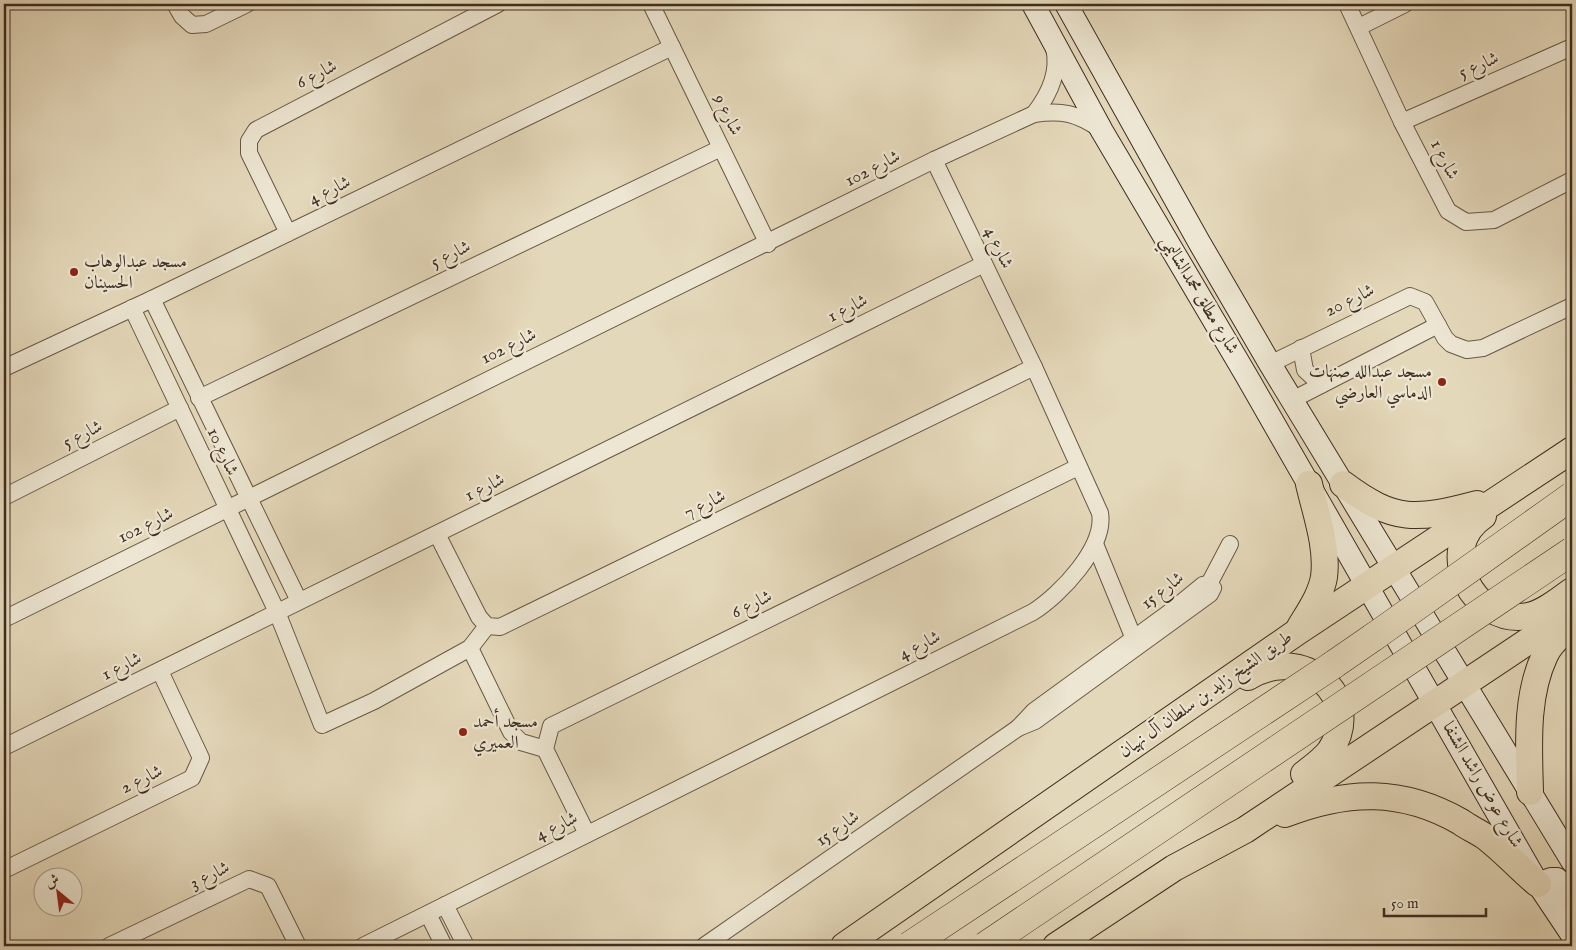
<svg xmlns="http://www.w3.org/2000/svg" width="1576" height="950" font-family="'IM FELL English',Amiri,serif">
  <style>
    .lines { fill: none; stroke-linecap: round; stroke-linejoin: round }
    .street-casing { stroke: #685846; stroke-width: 18 }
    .secondary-casing { stroke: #3e2d20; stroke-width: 24 }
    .primary-casing { stroke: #3e2d20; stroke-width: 28 }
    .highway-casing { stroke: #3e2d20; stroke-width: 29 }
    .street { stroke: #ede6d2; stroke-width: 16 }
    .secondary { stroke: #ede6d2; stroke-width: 22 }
    .primary { stroke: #e4d8ba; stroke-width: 26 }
    .highway { stroke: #e4d8ba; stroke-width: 28 }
    .highway-bridge-casing { stroke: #3e2d20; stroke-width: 29; stroke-linecap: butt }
    .highway-bridge { stroke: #e4d8ba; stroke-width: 28 }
    .poi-dot { fill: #8f2418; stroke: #ede6d2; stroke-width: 2 }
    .labels { text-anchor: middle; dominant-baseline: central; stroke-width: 4.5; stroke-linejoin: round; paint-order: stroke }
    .street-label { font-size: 18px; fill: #3e2d20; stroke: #ede6d2 }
    .poi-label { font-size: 18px; fill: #3e2d20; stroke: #ede6d2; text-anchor: start }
  </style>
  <rect width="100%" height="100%" fill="#e4d8ba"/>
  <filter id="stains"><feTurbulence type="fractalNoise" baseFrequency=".004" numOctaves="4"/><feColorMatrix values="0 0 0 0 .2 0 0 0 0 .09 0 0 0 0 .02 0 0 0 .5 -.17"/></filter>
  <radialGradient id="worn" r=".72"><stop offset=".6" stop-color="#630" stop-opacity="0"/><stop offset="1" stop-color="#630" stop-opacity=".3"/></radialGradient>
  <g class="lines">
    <g class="street-casing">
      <g id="street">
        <path d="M175,4l7,12 10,9 14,-1 41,-20"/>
        <path d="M651,4l117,240"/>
        <path d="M1347,4l55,118 46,89 18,11 28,-2 78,-40"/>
        <path d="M1359,27l46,-23"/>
        <path d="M1034,114c15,-19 26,-41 20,-66"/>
        <path d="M1402,122l170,-75"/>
        <path d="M288,233l-39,-80v-12l7,-11 242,-126"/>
        <path d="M152,299l147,302"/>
        <path d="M132,308l145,304 45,113 52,-24 96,-53 17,-22"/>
        <path d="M1301,348l4,22 16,15"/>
        <path d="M1270,364l140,-68 15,6 20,36 6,6 16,6 16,-2 89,-42"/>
        <path d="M4,368l148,-69 520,-252"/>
        <path d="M199,398l522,-250"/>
        <path d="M1292,400l146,-75"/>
        <path d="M4,497l176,-89"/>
        <path d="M437,534l42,83 8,9 13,1 534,-260"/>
        <path d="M1095,544l39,95"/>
        <path d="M1209,584l4,4 -3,6 -175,127 -17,7 16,-17 136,-99 33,-27z"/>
        <path d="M1209,584l21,-40"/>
        <path d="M4,619l930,-459 100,-46c28,-4 42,-1 66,15"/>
        <path d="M470,648l41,84 10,10 24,7"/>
        <path d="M4,747l980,-483"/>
        <path d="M587,834l-42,-85 6,-23 527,-259"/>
        <path d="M4,870l188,-92 9,-20 -41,-87"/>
        <path d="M445,905l21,41"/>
        <path d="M428,914l16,32"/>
        <path d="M109,946l140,-67 19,7 30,60"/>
        <path d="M363,946l670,-334c27,-17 73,-65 67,-99l-66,-146 -100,-207"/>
        <path d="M704,946l314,-218"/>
      </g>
    </g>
    <g class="secondary-casing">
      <g id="secondary">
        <path d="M1033,4l69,127 144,244 292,509 34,51"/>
        <path d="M1066,4l133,238 71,122 302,497"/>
        <path d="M1538,884l13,-5h6l15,18"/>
      </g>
    </g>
    <g class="primary-casing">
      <g id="primary">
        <path d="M1343,484c52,39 73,36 134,20"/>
        <path d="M1483,516c-49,33 -10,110 45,100 16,-3 31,-16 44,-25"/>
        <path d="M1300,627c9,-15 21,-32 24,-50 4,-30 -8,-63 -15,-93"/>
        <path d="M1248,677c54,-34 118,19 82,74 -7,9 -17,16 -26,23"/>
        <path d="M1530,792c-1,-44 -5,-95 15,-137 5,-12 18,-22 27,-32"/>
        <path d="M1285,814c62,-24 117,-26 176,8 8,6 18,10 26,16 18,14 34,32 51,46"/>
        <path d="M844,946l453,-314 275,-182"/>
        <path d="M1056,946l118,-78 71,-38 327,-218"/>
      </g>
    </g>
    <g class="highway-casing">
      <path id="highway" d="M1333,665l42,-29"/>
    </g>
    <use href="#street" class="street"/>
    <use href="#secondary" class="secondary"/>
    <use href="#primary" class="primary"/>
    <use href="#highway" class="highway"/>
    <g class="highway-bridge-casing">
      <g id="highway-bridge">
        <path d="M1375,636l197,-140"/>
        <path d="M909,946l424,-281"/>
        <path d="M985,946l587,-395"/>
      </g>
    </g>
    <use href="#highway-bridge" class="highway-bridge"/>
  </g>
  <g class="poi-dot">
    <circle cx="74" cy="272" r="5"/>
    <circle cx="1442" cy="382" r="5"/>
    <circle cx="463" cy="732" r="5"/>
  </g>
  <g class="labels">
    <g class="street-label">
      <text transform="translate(1479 66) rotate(-24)">شارع 5</text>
      <text transform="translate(317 75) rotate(-27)">شارع 6</text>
      <text transform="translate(727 115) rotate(64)">شارع 9</text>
      <text transform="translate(1444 160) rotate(63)">شارع 1</text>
      <text transform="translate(873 169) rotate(-27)">شارع 102</text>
      <text transform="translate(330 191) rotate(-26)">شارع 4</text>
      <text transform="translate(998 248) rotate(64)">شارع 4</text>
      <text transform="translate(451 255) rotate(-26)">شارع 5</text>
      <text transform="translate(1199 295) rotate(59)">شارع مطلق محمدالشاليمي</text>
      <text transform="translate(1350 301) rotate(-26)">شارع 20</text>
      <text transform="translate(848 309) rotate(-26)">شارع 1</text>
      <text transform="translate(509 347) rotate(-26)">شارع 102</text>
      <text transform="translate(83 435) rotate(-27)">شارع 5</text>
      <text transform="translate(222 452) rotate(65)">شارع 10</text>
      <text transform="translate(485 488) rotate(-26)">شارع 1</text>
      <text transform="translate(705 505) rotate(-26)">شارع 7</text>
      <text transform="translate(146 526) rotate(-26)">شارع 102</text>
      <text transform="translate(1163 591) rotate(-38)">شارع 15</text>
      <text transform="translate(752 605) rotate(-26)">شارع 6</text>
      <text transform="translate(920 646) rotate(-27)">شارع 4</text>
      <text transform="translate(122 667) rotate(-26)">شارع 1</text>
      <text transform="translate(1206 695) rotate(-35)">طريق الشيخ زايد بن سلطان آل نهيان</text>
      <text transform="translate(142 780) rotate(-26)">شارع 2</text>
      <text transform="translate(1482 785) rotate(60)">شارع عوض راشد الشنفا</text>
      <text transform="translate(557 827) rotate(-26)">شارع 4</text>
      <text transform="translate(838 829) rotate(-35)">شارع 15</text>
      <text transform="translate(210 876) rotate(-26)">شارع 3</text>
    </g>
    <g class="poi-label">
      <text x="84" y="262">مسجد عبدالوهاب<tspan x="84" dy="21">الحسينان</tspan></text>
      <text x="1432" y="372" text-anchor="end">مسجد عبدالله صنهات<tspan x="1432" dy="21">الدماسي العارضي</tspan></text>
      <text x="473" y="722">مسجد أحمد<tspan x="473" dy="21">العميري</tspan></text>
    </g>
  </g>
  <rect width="1576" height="950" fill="none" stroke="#e4d8ba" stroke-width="20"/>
  <rect x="5" y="5" width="1566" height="940" fill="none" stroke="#3e2d20" stroke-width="2.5"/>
  <rect x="10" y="10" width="1556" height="930" fill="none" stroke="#3e2d20"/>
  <g transform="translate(58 892) rotate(331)"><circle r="24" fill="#ede6d2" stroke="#a79c8b"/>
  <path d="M0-4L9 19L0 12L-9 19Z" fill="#8f2418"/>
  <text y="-8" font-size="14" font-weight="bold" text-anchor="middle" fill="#3e2d20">ش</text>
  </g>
  <path d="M1384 908v8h102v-8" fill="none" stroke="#3e2d20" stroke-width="2.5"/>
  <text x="1391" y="908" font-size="15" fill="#3e2d20" stroke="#ede6d2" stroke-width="4" paint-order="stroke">50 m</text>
  <rect width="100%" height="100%" filter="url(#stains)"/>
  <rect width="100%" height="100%" fill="url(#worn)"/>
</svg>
